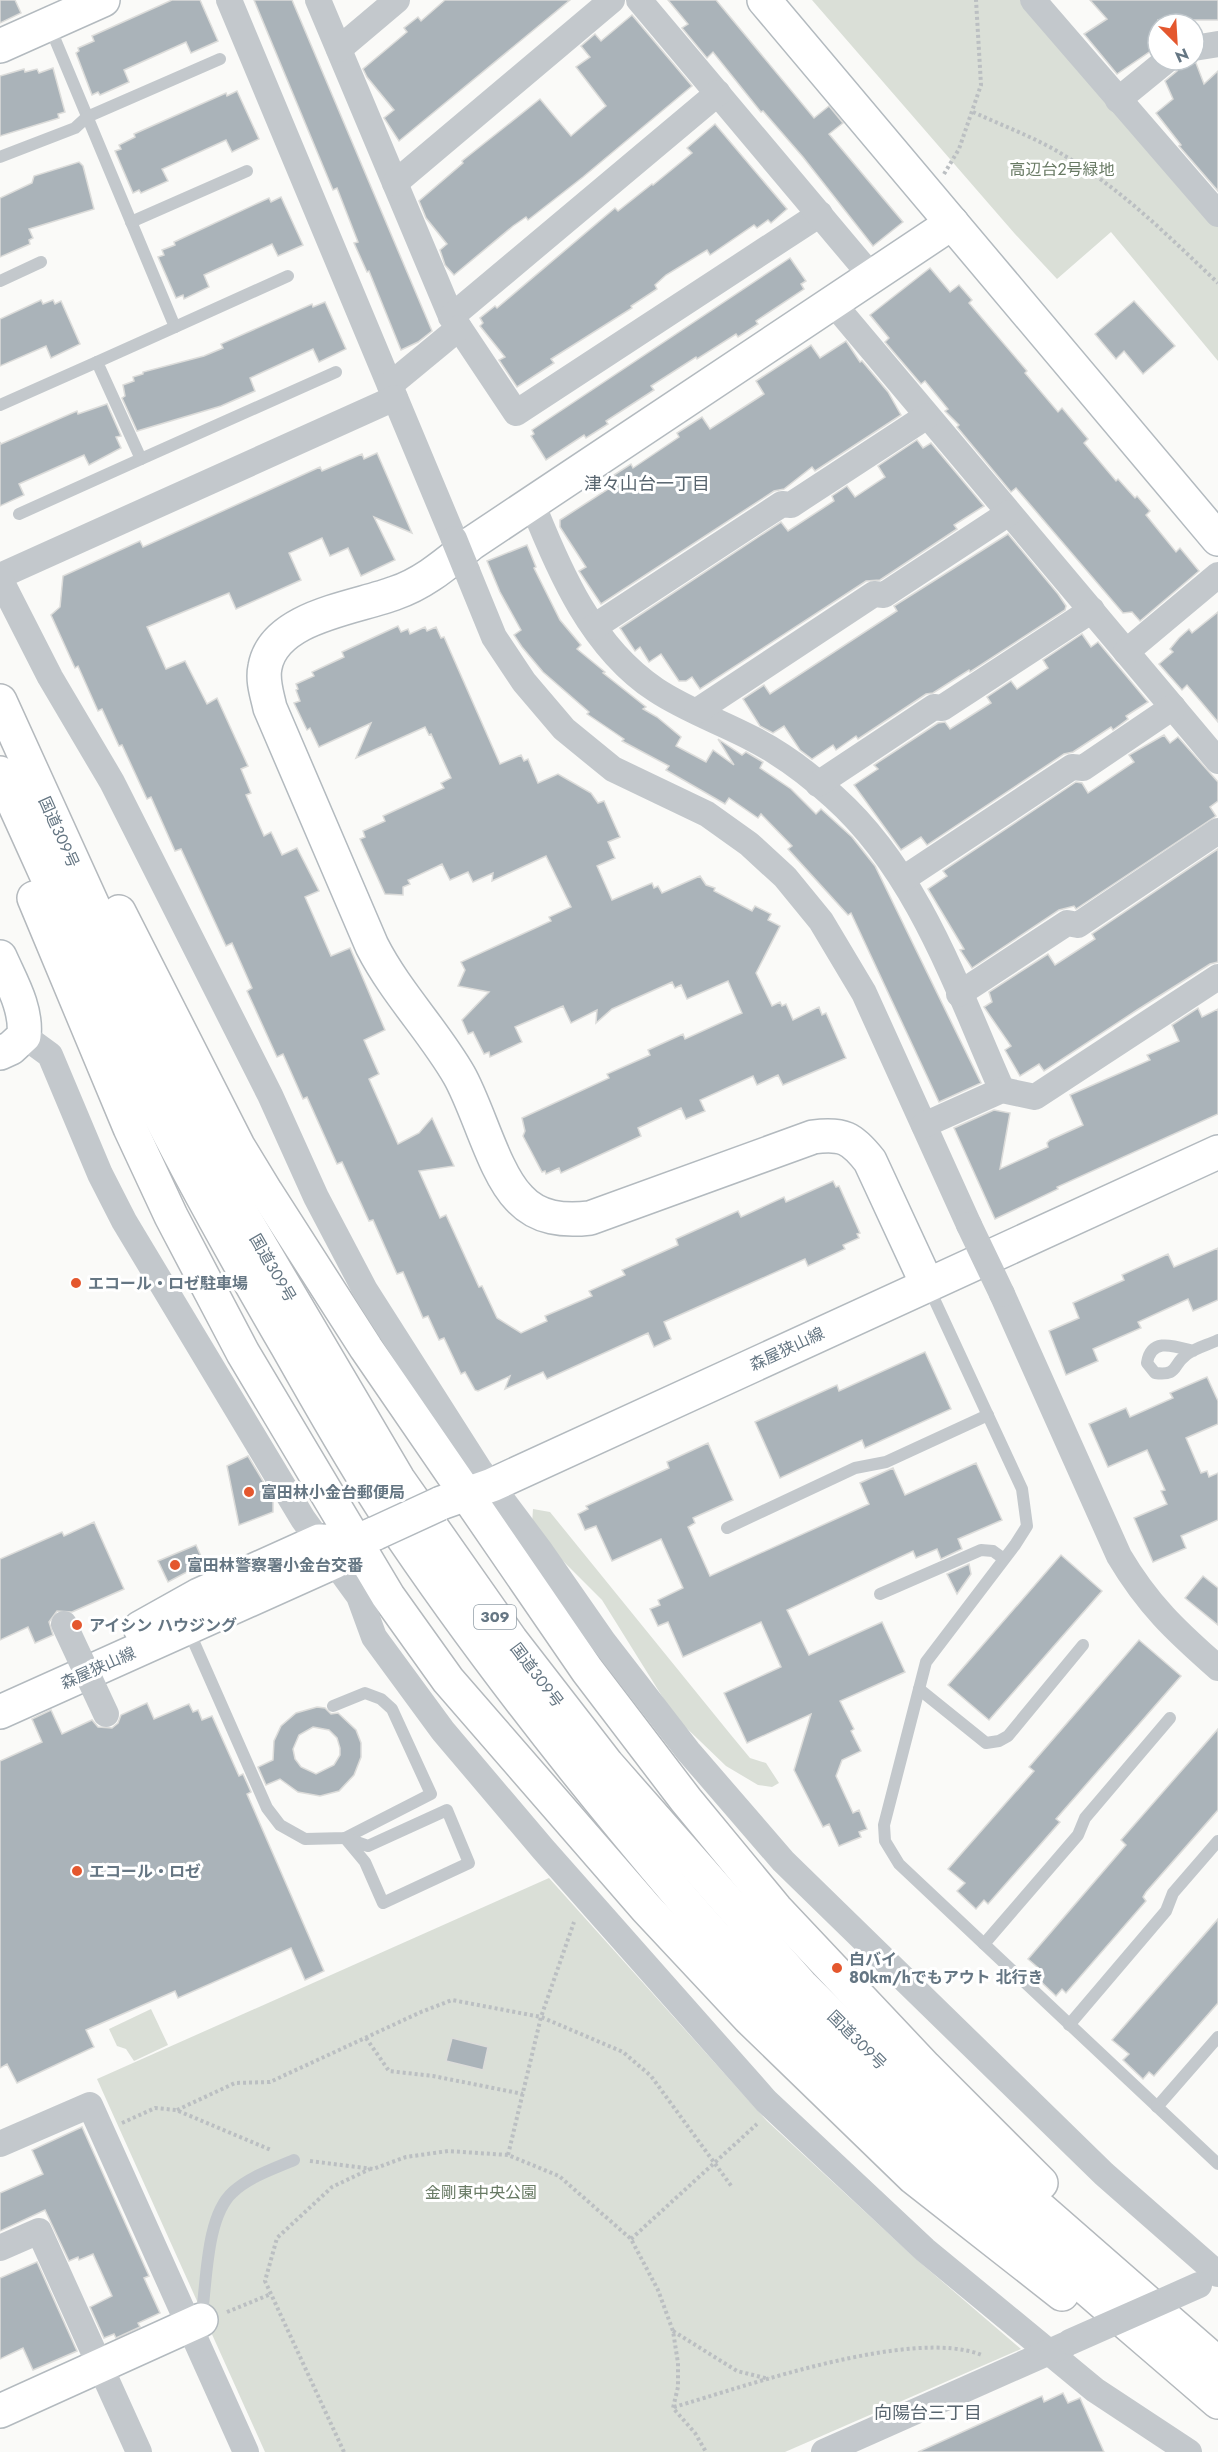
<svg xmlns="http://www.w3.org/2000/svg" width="1218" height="2452" font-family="Jost,'Noto Sans JP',sans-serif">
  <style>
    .green { fill: #dadfd7 }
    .building { fill: #aab3b9; stroke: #dcdcda; stroke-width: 1.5; fill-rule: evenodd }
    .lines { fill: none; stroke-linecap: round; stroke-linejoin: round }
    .secondary-casing { stroke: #b3babf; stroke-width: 36 }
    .highway-casing { stroke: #b4b9bd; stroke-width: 36 }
    .path { stroke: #bbbfc2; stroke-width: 4; stroke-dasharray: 3 3; stroke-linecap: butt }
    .lane { stroke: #c3c8cc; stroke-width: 12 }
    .street { stroke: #c3c8cc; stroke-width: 26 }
    .secondary { stroke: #fff; stroke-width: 33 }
    .highway { stroke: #fff; stroke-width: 33 }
    .secondary-bridge-casing { stroke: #b3babf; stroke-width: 36; stroke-linecap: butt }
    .street-bridge { stroke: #c3c8cc; stroke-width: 26 }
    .secondary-bridge { stroke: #fff; stroke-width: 33 }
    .poi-dot { fill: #e4572e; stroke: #fff; stroke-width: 2 }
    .labels { text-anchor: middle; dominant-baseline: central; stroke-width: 6; stroke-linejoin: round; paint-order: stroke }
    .shield { fill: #fff; stroke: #939fa8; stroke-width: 1.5 }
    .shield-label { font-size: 15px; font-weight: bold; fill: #657683 }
    .park-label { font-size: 16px; fill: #687a64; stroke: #fff }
    .street-label { font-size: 16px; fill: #657683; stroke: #fff }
    .poi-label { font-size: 16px; font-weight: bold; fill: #657683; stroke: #fff; text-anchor: start }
    .neighbourhood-label { font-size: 18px; fill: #57646e; stroke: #fff }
  </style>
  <rect width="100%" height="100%" fill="#fafaf8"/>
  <g class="green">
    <path d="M812,0h211l39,52 156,175v134l-107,-129 -54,47 -42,-45z"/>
    <path d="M533,1509l17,3 181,223 19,23 16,5 13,20 -7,4 -14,-2 -32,-19 -51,-49 -73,-117 -42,-42 -28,-34z"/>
    <path d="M549,1878l218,243 149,138 105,90 -236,103h-520l-168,-373z"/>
    <path d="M151,2009l17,36 -34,16 -8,-12 -9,-3 -8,-17z"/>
  </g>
  <g class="building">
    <path d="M0,0h15l6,13 -21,10z"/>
    <path d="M172,0h28l18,41 -27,12 -5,-11 -62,28 5,12 -29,13 -2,-3 -6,3 -16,-42 3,-2 -1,-3 16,-7 -2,-5z"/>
    <path d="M254,0h38l140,331 -14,11 -17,8 -32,-79 -2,1 -13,-29 4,-1 -21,-54 -4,2z"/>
    <path d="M445,0h125l-171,141 -15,-23 10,-8 -27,-33 -4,-8 44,-37 -3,-4 14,-11 3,4z"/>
    <path d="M668,0h48l98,118 15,-12 14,17 -14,11 74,88 -30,24 -70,-89 -40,-46 -2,1 -48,-60 -6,6 -25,-30 6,-4z"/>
    <path d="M1090,0h128v20h-60v26l-41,28 -33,-40 23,-15z"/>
    <path d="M632,15l60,71 -109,91 -55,43 -2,-3 -13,9 -59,49 -9,-10 -5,-15 7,-6 -21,-26 -7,-17 44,-38 -1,-2 78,-62 31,37 35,-30 -30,-39 14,-10 -9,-11 14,-12 6,7z"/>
    <path d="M1186,60l10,3 8,21 14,-13v120l-39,-45 2,-1 -25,-32 17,-14 -8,-18 12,-10 4,-9z"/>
    <path d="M53,68l12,44 -7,2 1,4 -59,18v-60l24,-7 1,3 12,-3 2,4z"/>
    <path d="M237,91l22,48 -27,13 -6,-12 -64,29 6,12 -27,12 -2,-3 -6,3 -18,-42 6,-2 -2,-4 16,-8 -1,-3 92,-41 1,3z"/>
    <path d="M715,124l72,85 -16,14 -3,-3 -11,8 -3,-3 -44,30 -3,-5 -41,25 -11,10 2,4 -26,17 1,2 -81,51 3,4 -37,24 -18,-27 6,-3 -25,-31 3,-3 -3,-5 15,-12 2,2 118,-100 3,3 34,-27 1,1 39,-32 -5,-5z"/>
    <path d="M79,162l4,4 11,43 -65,20 4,9 -4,2 1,4 -30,13v-59l32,-15 2,-7z"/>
    <path d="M281,197l22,48 -25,11 -6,-12 -68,31 5,12 -25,12 -1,-4 -7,3 -18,-41 6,-2 -2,-5 13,-5 -1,-3 95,-44 2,4z"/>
    <path d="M790,258l16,23 -5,3 3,5 -48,32 2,3 -20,13 -2,-3 -39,25 -1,-2 -45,29 3,4 -48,31 2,3 -22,14 -2,-3 -38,25 -15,-24 3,-2 -2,-4z"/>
    <path d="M930,268l20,24 9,-7 13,15 -3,3 58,68 -2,2 33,39 4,-4 26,31 -4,4 32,38 2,-2 17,19 2,-2 13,15 -4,4 30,37 4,-4 19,23 -59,50 -8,-9 -9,1 -107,-125 -5,4 -54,-65 2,-2 -14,-14 3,-2 -23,-28 -4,3 -36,-42 4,-4 -19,-23z"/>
    <path d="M41,300l2,4 10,-4 2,4 6,-3 19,43 -29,14 -5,-12 -46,20v-47z"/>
    <path d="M1134,301l41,45 -32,28 -19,-23 -8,8 -21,-25z"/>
    <path d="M325,302l21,47 -27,13 -6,-13 -63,29 5,13 -34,15 -84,25 -15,-33 3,-2 -2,-11 11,-4 -1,-4 10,-3v-2l61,-16 19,-8 -2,-4 91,-40 1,3z"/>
    <path d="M846,341l14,21 2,-1 26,31 13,23 -86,56 -3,-4 -28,22 -10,2 -173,113 -22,-33 7,-4 -26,-40v-7l59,-38 -5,-7 17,-11 2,4 46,-31 -2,-4 25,-16 8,12 54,-35 -8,-13 55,-36 9,13z"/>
    <path d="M107,404l14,32 -5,1 5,11 -32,17 -5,-10 -65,29 5,11 -24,11v-64l1,2 76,-33 1,3z"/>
    <path d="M917,440l6,8 8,-5 53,63 -30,19 3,4 -77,51 -14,1 -166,108 -8,-12 -6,4h-7l-18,-27 -12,8 -9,-15 -5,4 -15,-23 161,-106 7,9 46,-30 -2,-5 15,-10 8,11 30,-20 -7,-11z"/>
    <path d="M377,453l35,80 -38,-16 21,43 -34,16 -13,-28 -18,8 -8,-18 -33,15 12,27 -65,29 -7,-16 -82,34 19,42 19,-8 22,43 10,-6 31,68 -7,3 10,24 -5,2 18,41 7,-4 11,23 15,-7 22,43 -14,6 26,59 19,-8 35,82 -21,10 15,34 -10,5 29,65 21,-11 13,-15 22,48 -35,5 21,47 6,-3 33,72 3,-1 15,32 24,15 26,-12 -2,-5 47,-20 -3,-5 36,-16 -3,-5 56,-25 -2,-6 62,-28 3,6 43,-20 2,5 47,-21 3,6 3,-1 21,47 -3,1 2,4 -16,7 2,4 -37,17 -3,-7 -141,63 7,17 -17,8 -6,-14 -101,46 -4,-7 -38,17 5,-13 -32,15 -3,-1 -10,-18 -4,2 -17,-36 -5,2 -11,-24 -5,2 -20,-46 -6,2 -24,-54 -4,1 -27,-59 -5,2 -30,-67 -4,2 -20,-45 -6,3 -30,-66 5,-3 -20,-45 -6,3 -45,-97 -6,2 -24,-54 -4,2 -25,-54 -3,1 -17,-37 -4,2 -20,-45 -3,2 -24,-53 9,-8 3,-31 77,-35 3,6 177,-80 2,4 40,-17 2,5z"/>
    <path d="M1008,534l50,60 8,12 -1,4 -95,62 -1,-2 -36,23 -7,1 -68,45 -2,-3 -20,14 -3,-5 -21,14 -12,-9 -16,-24 -11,7 -13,-7 -17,-27 21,-14 6,9 127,-83 -3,-5z"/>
    <path d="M527,545l9,22 -2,1 26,52 21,25 -4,4 28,23 -2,1 43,34 -3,2 14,8 24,20 -5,9 30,16 7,-12 21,15 -16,-26 24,16 4,-3 17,10 -3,6 31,21 25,25 5,-5 31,28 23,29 106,217 -42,19 -88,-189 -3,2 -60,-66 4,-3 -31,-32 -3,4 -29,-20 -4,6 -59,-34 3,-4 -47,-25 2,-2 -37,-25 2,-2 -46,-40 -21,-25 -8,-12 7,-5 -21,-38 -13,-31z"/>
    <path d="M1218,612v110l-31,-37 -5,5 -23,-26 14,-12 -3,-3 9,-11 10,-9 3,4z"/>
    <path d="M398,626l3,6 7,-3 2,5 15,-7 2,4 9,-4 5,11 3,-1 56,127 21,-9 3,6 4,-2 10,24 20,-9 33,19 7,10 6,-2 16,36 -12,5 7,16 -18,8 15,34 40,-17 2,5 4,-2 4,7 38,-17 6,9 9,3 -1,3 38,20 3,-5 16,8 -3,6 12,6 -24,47 16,33 8,-4 2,4 4,-2 7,16 26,-13 3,8 4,-2 20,45 -63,27 -5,-10 -21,10 -4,-9 -53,24 5,11 -19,8 -5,-11 -43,20 3,8 -80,37 -2,-5 -13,6 -1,-3 -3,1 -19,-36 2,-5 -3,-13 87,-40 -2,-4 43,-19 -2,-5 35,-16 2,5 57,-26 -14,-32 -41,18 -6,-14 -6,3 -3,-6 -60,27 -16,14 1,-13 -26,13 -8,-17 -48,21 7,15 -32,15 -1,-5 -5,2 -11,-22 -5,2 -6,-14 27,-28 -31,-6 7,-16 -4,-8 90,-41 -2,-4 22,-10 -25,-51 -54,25 1,-8 -20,9 -5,-10 -18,8 -8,-16 -34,16 2,4 -7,3v8l-18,-1 -25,-55 5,-2 -2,-6 22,-10 -2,-5 61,-28 -3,-5 10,-5 -20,-44 -2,1 -4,-8 -69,31 15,-35 -52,24 -9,-19 -3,2 -13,-27 6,-2 -4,-11 2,-1 -2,-5 18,-8 -2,-4 32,-15 -2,-5z"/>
    <path d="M1082,634l9,13 7,-5 50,60 -22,14 2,3 -15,11 -2,-3 -38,25 -9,2 -137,91 -6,-8 -20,13 -47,-65 24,-16 -4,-4 64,-42 7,-1 5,7 41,-26 -4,-6 24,-16 6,8 31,-21 -5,-8z"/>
    <path d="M1164,735l6,8 8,-6 40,45v19l-8,6 6,9 -140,93 -2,-3 -15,4 -87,58 -12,-18 4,-1 -36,-60 19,-13 -4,-5 133,-89 6,1 6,10 46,-31 -5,-7z"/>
    <path d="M1218,849v113l-8,2 -73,46 -93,61 -5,-7 -19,12 -15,-26 6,-4 -27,-39 8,-5 -3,-10 59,-38 7,11 40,-26 -3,-5z"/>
    <path d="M1198,1008l4,9 16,-8v105l-161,73 1,2 -63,30 -41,-91 40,-18 16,3 -10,56 48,-22 -1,-4 3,-3 33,-15 -13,-30 80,-35 -3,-5 32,-14 -7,-16z"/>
    <path d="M1218,1248v52l-25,11 -5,-12 -50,23 3,6 -48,21 5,12 -32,14 -17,-44 30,-13 -6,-15 51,-23 -2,-5 46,-21 6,13z"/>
    <path d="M925,1352l26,57 -86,39 -3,-8 -82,38 -25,-56 82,-37 2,6z"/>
    <path d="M1207,1377l11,24v23l-32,14 15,35 6,-2 2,6 9,-4v47l-37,16 5,12 -33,14 -19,-44 33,-14 -6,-13 4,-1 -18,-40 -39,17 -19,-43 37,-16 4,9 43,-19 -3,-5z"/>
    <path d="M708,1443l25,57 -40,18 2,5 -7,4 22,49 159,-72 -9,-21 33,-15 12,27 71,-32 26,57 -44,19 4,10 -21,10 -4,-10 -21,9 -3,-7 -126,59 22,45 73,-33 23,50 -65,29 14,28 -3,2 10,20 -19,9 -6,16 17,37 6,-3 8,19 -8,3 2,5 -22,9 -10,-22 -6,3 -29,-57 17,-56 -64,29 -23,-50 57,-26 -20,-45 -78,35 -15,-35 -10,4 -8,-17 10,-4 -2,-5 25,-12 -22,-49 -49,22 -16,-35 -11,4 -7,-16 10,-5 -2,-3 83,-38 -2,-6z"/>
    <path d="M248,1456l25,42v14l-34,13 -12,-59z"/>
    <path d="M94,1522l30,67 -52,23 -15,-1 -8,11 4,13 -18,8 -7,-16 -28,13v-81l62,-27 2,4z"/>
    <path d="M196,1545l8,18 -36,19 -10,-21z"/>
    <path d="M1061,1555l41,36 -113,129 -41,-35z"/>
    <path d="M969,1564l2,10 -14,20 -10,-20z"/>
    <path d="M1203,1576l15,12v37l-33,-27z"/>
    <path d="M1139,1640l42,36 -125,143 4,3 -72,82 -4,-4 -8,9 -19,-18 8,-8 -17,-14 86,-98 -5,-4z"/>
    <path d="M147,1703l7,16 35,-15 4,8 5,-2 4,10 10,-4 27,60 4,-2 8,18 -4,2 77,177 -19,9 -14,-32 -113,50 -3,-7 -89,39 8,17 -77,36 -10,-19 -7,4v-307l42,-19 -10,-23 19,-9 11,24 30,-14 6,7 14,1 6,-5 3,-8z"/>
    <path d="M317,1707l8,1 6,6 7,-1 18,17 5,13v14l-7,18 -15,16 -19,5 -22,-4 -18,-13 -14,6 -8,-18 15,-7 1,-19 7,-15 15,-13zM313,1727l16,3 8,8 3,10v7l-6,10 -18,9 -15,-7 -6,-8 -2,-10 6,-14z"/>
    <path d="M1218,1729v81l-72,82 -3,5 3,4 -80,92 -4,-4 -6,7 -19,-18 6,-6 -15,-13 98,-114 -5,-5z"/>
    <path d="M1218,1919v84l-64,73 -5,-4 -6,7 -20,-19 6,-6 -17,-14z"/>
    <path d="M452,2038l36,9 -5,23 -37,-9z"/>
    <path d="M82,2127l67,149 -5,2 16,35 -22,10 2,4 -24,11 -2,-4 -10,4 -14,-31 22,-11 -19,-42 -14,6 -1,-3 -9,4 -24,-51 -45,21v-38l43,-19 -11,-24z"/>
    <path d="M37,2262l40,89 -44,19 -10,-22 -23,11v-81z"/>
    <path d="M1063,2393l5,10 12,-5 24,54h-186l124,-56 2,6z"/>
  </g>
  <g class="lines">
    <g class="secondary-casing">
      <g id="secondary">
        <path d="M764,0l454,539"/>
        <path d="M0,46l103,-46"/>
        <path d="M0,957c11,25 27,51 24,79l-13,12 -11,5"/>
        <path d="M927,1284l-57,-123c-18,-23 -27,-28 -57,-24l-223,81c-26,3 -52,1 -71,-20 -25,-25 -41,-90 -60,-123 -26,-45 -63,-82 -87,-129l-102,-238c-3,-14 -8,-27 -5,-41 9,-51 91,-59 130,-74 30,-10 53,-31 77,-50l480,-320"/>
        <path d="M441,1503l51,-18 726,-333"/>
        <path d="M140,1628l59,-33 120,-54 36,1"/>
        <path d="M0,1712l334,-150 21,-20 21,-9"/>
        <path d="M0,2411l201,-91"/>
      </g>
    </g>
    <g class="highway-casing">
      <g id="highway">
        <path d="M0,701l145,319 95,191 158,268 113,161 96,124 194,221 123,122 294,257"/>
        <path d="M0,773c49,106 95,214 148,319 43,86 90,170 139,254 32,56 64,114 100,168 90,135 191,263 296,386 160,185 350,342 535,502"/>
        <path d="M34,898l96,230 41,88 72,137 145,243 60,84 198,228 103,110 164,159 149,117"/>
        <path d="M119,912l119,234 28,46 100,156 221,322 99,130 90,109 149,158 116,116"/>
      </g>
    </g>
    <g class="path">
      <path d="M973,112c30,14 64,26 92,44 58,34 104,81 153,127"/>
      <path d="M944,174l15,-25 22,-64 -5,-85"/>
      <path d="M366,2038l23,33 44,5 90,18"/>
      <path d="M177,2110l58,-27 35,-1 151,-70 31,-12 89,17 82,35 28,24 81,111"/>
      <path d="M122,2123l33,-15 21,2 95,40"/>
      <path d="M508,2155l33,-138 33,-95"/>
      <path d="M310,2161l63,8 33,-12 42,-6 60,4 51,21 72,63 27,51 15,41 5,32v24l-5,21 22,25 11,19"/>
      <path d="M631,2239l126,-115"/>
      <path d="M227,2312l44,-18"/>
      <path d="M673,2331l64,40 32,8"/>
      <path d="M674,2407c73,-21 238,-80 308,-52"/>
      <path d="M344,2452l-79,-171 12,-43 55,-51 38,-18"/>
    </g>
    <g class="lane">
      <path d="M49,25l126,302 -78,35 44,97 195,-87"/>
      <path d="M0,157l75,-29 12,-11 133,-58"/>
      <path d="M131,222l116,-51"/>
      <path d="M0,281l41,-19"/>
      <path d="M175,327l113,-51"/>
      <path d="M0,405l97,-43"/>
      <path d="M19,514l122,-55"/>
      <path d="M929,1288l93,201 5,37 -12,19 -89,117 -42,163 1,16 14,23 319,300"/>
      <path d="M1193,1351c-19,-5 -42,-14 -46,12l8,10c24,3 17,-8 31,-18 9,-7 22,-10 32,-15"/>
      <path d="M727,1528l128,-60 31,-6 102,-47"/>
      <path d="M880,1594l101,-44 12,1 11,8"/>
      <path d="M188,1629l79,179 13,17 25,14 40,-1 86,-44 -39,-85 -11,-10 -16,-6 -32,13"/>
      <path d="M919,1689l67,54 13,-2 9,-5 75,-91"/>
      <path d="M447,1810l22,53 -86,40 -18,-41 -20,-24 23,8z"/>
      <path d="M984,1944l94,-109 7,-17 85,-100"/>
      <path d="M1069,2025l97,-114 7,-18 45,-52"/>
      <path d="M1157,2107l61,-70"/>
      <path d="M201,2320c6,-35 4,-103 32,-128 16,-15 40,-23 61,-32"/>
    </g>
    <g class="street">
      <path d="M229,0l225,539"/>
      <path d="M318,0l132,314 66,99 304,-199"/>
      <path d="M639,0l233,277"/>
      <path d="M1033,0l185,214"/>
      <path d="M1194,48l24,-4"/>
      <path d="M339,49l58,-49"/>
      <path d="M1118,100l49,-40"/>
      <path d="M395,183l217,-183"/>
      <path d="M833,303l385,458"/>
      <path d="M451,317l267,-224"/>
      <path d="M390,385l69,-57"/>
      <path d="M532,503c27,68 60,145 124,187 30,20 65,32 97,49 29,15 57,36 81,58 85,76 123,192 168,293"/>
      <path d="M467,571l27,66 30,45 40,47 49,40 94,45 42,30 36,33 36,44 43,72 105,232"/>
      <path d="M0,576l395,-178"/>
      <path d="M0,579l50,98 62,105 158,313 46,102 49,93 114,179 60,80 64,92 85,110 95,110 321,313 114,100"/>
      <path d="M594,627l188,-123 9,1 136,-89"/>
      <path d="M1126,652l92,-77"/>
      <path d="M697,711l177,-117 10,1 125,-82"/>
      <path d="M818,784l116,-77 8,1 150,-98"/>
      <path d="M903,879l169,-112 11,1 90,-61"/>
      <path d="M959,994l108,-71 11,2 140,-94"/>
      <path d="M24,1036l26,19 50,119 24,47 179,298 56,77 15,41 69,94 100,118 223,252 159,149 170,140 94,62"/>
      <path d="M924,1125l78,-35 33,7 183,-120"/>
      <path d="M1002,1294l117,262c29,49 57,75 99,112"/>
      <path d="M0,2144l90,-39 156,347"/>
      <path d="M0,2248l39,-17 100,221"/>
      <path d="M824,2452l241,-107"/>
    </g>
    <use href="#secondary" class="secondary"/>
    <use href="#highway" class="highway"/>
    <g class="secondary-bridge-casing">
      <path id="secondary-bridge" d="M376,1533l63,-29"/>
    </g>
    <g class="street-bridge">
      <path d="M454,539l13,32"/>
      <path d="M969,1225l33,69"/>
      <path d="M64,1624l42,90"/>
      <path d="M1070,2342l129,-57"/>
    </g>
    <use href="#secondary-bridge" class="secondary-bridge"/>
  </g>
  <g class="poi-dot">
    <circle cx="76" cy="1283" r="6"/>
    <circle cx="249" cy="1492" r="6"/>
    <circle cx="175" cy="1565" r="6"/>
    <circle cx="77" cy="1625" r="6"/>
    <circle cx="77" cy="1871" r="6"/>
    <circle cx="837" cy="1968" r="6"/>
  </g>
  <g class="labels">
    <rect class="shield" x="474" y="1605" width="42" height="24" rx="4.5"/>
    <g class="shield-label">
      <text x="495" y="1617">309</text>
    </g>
    <g class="park-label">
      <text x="1062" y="169">高辺台2号緑地</text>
      <text x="481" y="2192">金剛東中央公園</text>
    </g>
    <g class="street-label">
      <text transform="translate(59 832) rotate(66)">国道309号</text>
      <text transform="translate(273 1268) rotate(60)">国道309号</text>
      <text transform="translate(787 1349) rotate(-25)">森屋狭山線</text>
      <text transform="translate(98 1668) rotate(-24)">森屋狭山線</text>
      <text transform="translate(537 1675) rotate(53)">国道309号</text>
      <text transform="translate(857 2040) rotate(45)">国道309号</text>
    </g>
    <g class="poi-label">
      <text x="88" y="1283">エコール・ロゼ駐車場</text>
      <text x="261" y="1492">富田林小金台郵便局</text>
      <text x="187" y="1565">富田林警察署小金台交番</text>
      <text x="89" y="1625">アイシン ハウジング</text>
      <text x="89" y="1871">エコール・ロゼ</text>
      <text x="849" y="1959">白バイ<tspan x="849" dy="18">80km/hでもアウト 北行き</tspan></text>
    </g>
    <g class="neighbourhood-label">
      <text x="647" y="484">津々山台一丁目</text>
      <text x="928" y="2413">向陽台三丁目</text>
    </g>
  </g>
  <g transform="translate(1176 42) rotate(156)"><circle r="28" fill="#ffffff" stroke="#c1c8cd" stroke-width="1.5"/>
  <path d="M0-4.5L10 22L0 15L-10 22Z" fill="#e4572e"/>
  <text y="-9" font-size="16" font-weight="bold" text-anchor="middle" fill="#657683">N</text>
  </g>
</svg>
